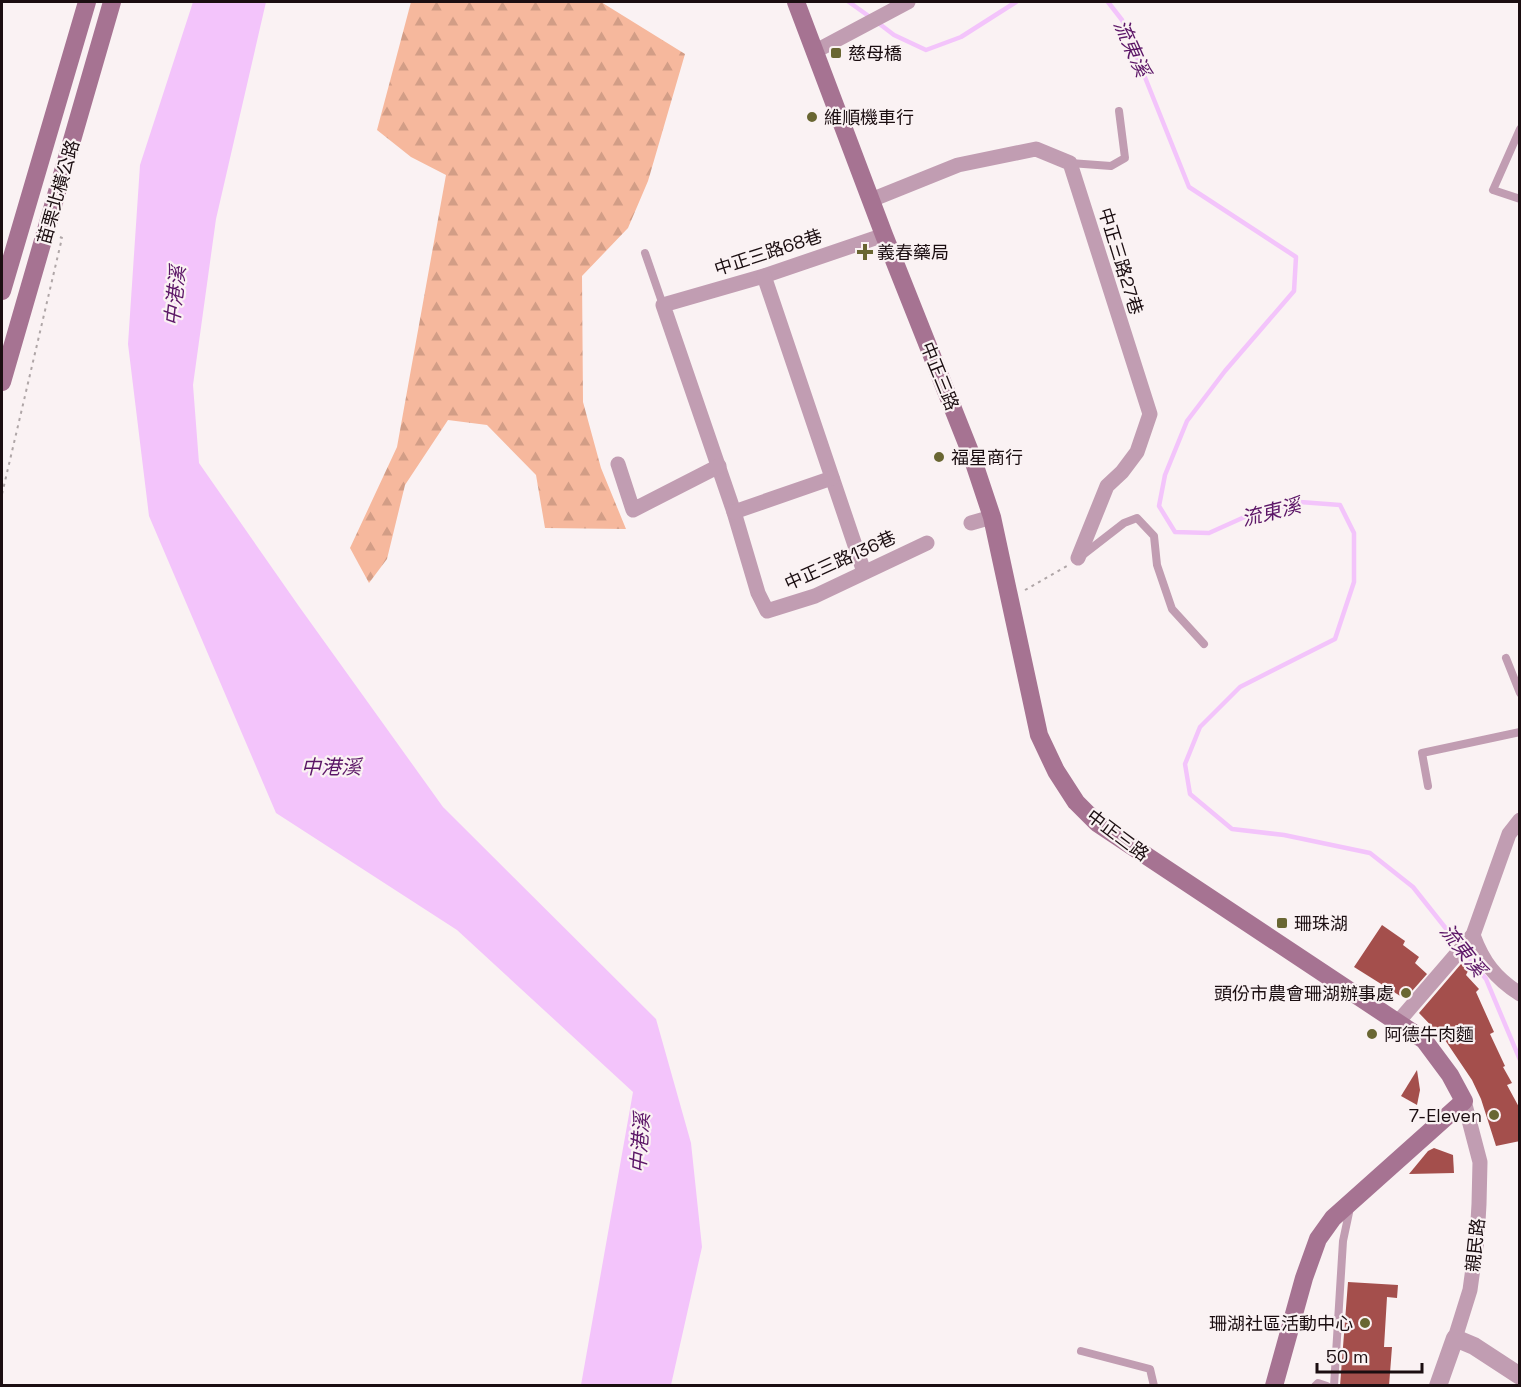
<svg xmlns="http://www.w3.org/2000/svg" width="1521" height="1387" font-family="'Space Grotesk','Noto Sans TC',sans-serif">
  <style>
    .forest { fill: url(#forest-firs) }
    .water { fill: #f3c4fb }
    .lines { fill: none; stroke-linecap: round; stroke-linejoin: round }
    .stream { stroke: #f3c4fb; stroke-width: 4.5 }
    .building { fill: #a44f4c }
    .path { stroke: #afa6a7; stroke-width: 2; stroke-dasharray: 3 4.5; stroke-linecap: butt }
    .service { stroke: #c19db2; stroke-width: 8 }
    .minor { stroke: #c19db2; stroke-width: 15 }
    .tertiary { stroke: #c19db2; stroke-width: 18 }
    .secondary { stroke: #a67392; stroke-width: 18 }
    .poi-dot { fill: #696632; stroke: #faf2f3; stroke-width: 2 }
    .labels { text-anchor: middle; dominant-baseline: central; stroke-width: 4.5; stroke-linejoin: round; paint-order: stroke }
    .poi-label { font-size: 18px; fill: #1b0e11; stroke: #faf2f3; text-anchor: start }
    .street-label { font-size: 18px; fill: #1b0e11; stroke: #faf2f3 }
    .water-label { font-size: 20px; font-style: italic; fill: #5b1566; stroke: #faf2f3 }
  </style>
  <defs>
    <pattern id="forest-firs" width="22" height="20" patternUnits="userSpaceOnUse" patternTransform="scale(1.5)"><rect width="22" height="20" fill="#f6b89d"/><path d="M5 1l3.5 6h-7zM16 11l3.5 6h-7z" fill="#d29d86"/></pattern>
  </defs>
  <rect width="100%" height="100%" fill="#faf2f3"/>
  <path class="forest" d="M411,2h190l84,52 -37,127 -20,47 -46,48 1,126 18,66 25,61 -81,-1 -9,-53 -49,-50 -39,-5 -43,65 -18,74 -18,24 -19,-35 47,-101 49,-272 -35,-18 -34,-27z"/>
  <path class="water" d="M193,2h73l-50,217 -23,166 6,78 99,142 145,202 213,212 35,124 11,104 -31,138h-90l52,-293 -176,-162 -181,-117 -127,-297 -21,-172 12,-179z"/>
  <g class="lines">
    <g class="stream">
      <path d="M849,2l21,15"/>
      <path d="M1108,2l14,18 67,167 107,70 -2,34 -69,80 -38,50 -22,54 -6,31 16,26 34,1 40,-18 51,-13 40,3 14,28v49l-19,57 -95,48 -40,40 -15,37 5,30 42,35 52,6 86,18 43,34 46,58"/>
      <path d="M877,22l17,13 32,15 35,-13 55,-35"/>
      <path d="M1464,951l22,28 34,81"/>
    </g>
  </g>
  <g class="building">
    <path d="M1382,925l23,16 -2,4 16,12 -4,6 12,11 -22,25 -51,-32z"/>
    <path d="M1461,964l7,7 -2,4 13,14 -3,3 18,40 -4,2 15,32 -2,1 9,16 -5,2 13,24v32l-24,5 -15,-47 -9,-19 -27,-40 -26,-27z"/>
    <path d="M1417,1070l3,20 -3,15 -16,-9z"/>
    <path d="M1434,1148l19,7 1,18 -45,1 19,-23z"/>
    <path d="M1348,1282l50,3 -1,13 -10,-1 -3,50h8l-3,39h-49z"/>
  </g>
  <g class="lines">
    <g class="path">
      <path d="M2,494l60,-256 -2,-1"/>
      <path d="M1025,590l42,-24"/>
    </g>
    <g class="service">
      <path d="M1520,129l-27,61 27,9"/>
      <path d="M1070,163l41,3 14,-8 -6,-47"/>
      <path d="M645,253l18,52"/>
      <path d="M1084,554l40,-31 13,-5 17,18 3,29 15,44 32,35"/>
      <path d="M1506,658l14,35"/>
      <path d="M1428,786l-6,-33 98,-21"/>
      <path d="M1081,1351l69,18 4,17"/>
      <path d="M1315,1386l3,-3 9,3"/>
      <path d="M1334,1386l9,-145 7,-33"/>
    </g>
    <g class="minor">
      <path d="M814,52l94,-50"/>
      <path d="M871,200l87,-35 78,-16 34,14 80,251 -13,38 -15,20 -15,14 -29,72"/>
      <path d="M884,235l-120,41 -101,29 71,207 24,81 9,18 48,-15 112,-53"/>
      <path d="M764,276l100,296"/>
      <path d="M618,464l15,46 86,-44"/>
      <path d="M734,512l98,-34"/>
      <path d="M971,523l21,-6"/>
      <path d="M1473,935c10,27 22,43 47,59"/>
      <path d="M1398,1022l75,-87 36,-101 11,-14"/>
      <path d="M1455,1338l15,-48 7,-51 2,-35 1,-42 -16,-61"/>
    </g>
    <path class="tertiary" d="M1438,1386l17,-48 19,8 46,30"/>
    <g class="secondary">
      <path d="M796,2l88,233 87,219 21,63 47,218 17,36 20,31 21,21 327,217 26,35 14,26 -131,117 -15,21 -14,39 -30,108"/>
      <path d="M2,291l85,-289"/>
      <path d="M2,382l110,-380"/>
    </g>
  </g>
  <g class="poi-dot">
    <rect x="830" y="47" width="12" height="12" rx="3"/>
    <circle cx="812" cy="117" r="6"/>
    <path d="M862 243h6v6h6v6h-6v6h-6v-6h-6v-6h6z"/>
    <circle cx="939" cy="457" r="6"/>
    <rect x="1276" y="917" width="12" height="12" rx="3"/>
    <circle cx="1406" cy="993" r="6"/>
    <circle cx="1372" cy="1034" r="6"/>
    <circle cx="1494" cy="1115" r="6"/>
    <circle cx="1365" cy="1323" r="6"/>
  </g>
  <g class="labels">
    <g class="poi-label">
      <text x="848" y="53">慈母橋</text>
      <text x="824" y="117">維順機車行</text>
      <text x="877" y="252">義春藥局</text>
      <text x="951" y="457">福星商行</text>
      <text x="1294" y="923">珊珠湖</text>
      <text x="1394" y="993" text-anchor="end">頭份市農會珊湖辦事處</text>
      <text x="1384" y="1034">阿德牛肉麵</text>
      <text x="1482" y="1115" text-anchor="end">7-Eleven</text>
      <text x="1353" y="1323" text-anchor="end">珊湖社區活動中心</text>
    </g>
    <g class="street-label">
      <text transform="translate(58 192) rotate(-74)">苗栗北橫公路</text>
      <text transform="translate(768 252) rotate(-18)">中正三路68巷</text>
      <text transform="translate(1121 261) rotate(73)">中正三路27巷</text>
      <text transform="translate(940 376) rotate(68)">中正三路</text>
      <text transform="translate(840 560) rotate(-24)">中正三路136巷</text>
      <text transform="translate(1118 835) rotate(37)">中正三路</text>
      <text transform="translate(1475 1245) rotate(-84)">親民路</text>
    </g>
    <g class="water-label">
      <text transform="translate(1132 48) rotate(66)">流東溪</text>
      <text transform="translate(175 296) rotate(-84)">中港溪</text>
      <text transform="translate(1271 512) rotate(-14)">流東溪</text>
      <text x="331" y="767">中港溪</text>
      <text transform="translate(1463 950) rotate(52)">流東溪</text>
      <text transform="translate(640 1143) rotate(-86)">中港溪</text>
    </g>
  </g>
  <rect width="1521" height="1387" fill="none" stroke="#1b0e11" stroke-width="6"/>
  <path d="M1317 1363v9h105v-9" fill="none" stroke="#1b0e11" stroke-width="3"/>
  <text x="1326" y="1363" font-size="18" fill="#1b0e11" stroke="#faf2f3" stroke-width="4.5" paint-order="stroke">50 m</text>
</svg>
